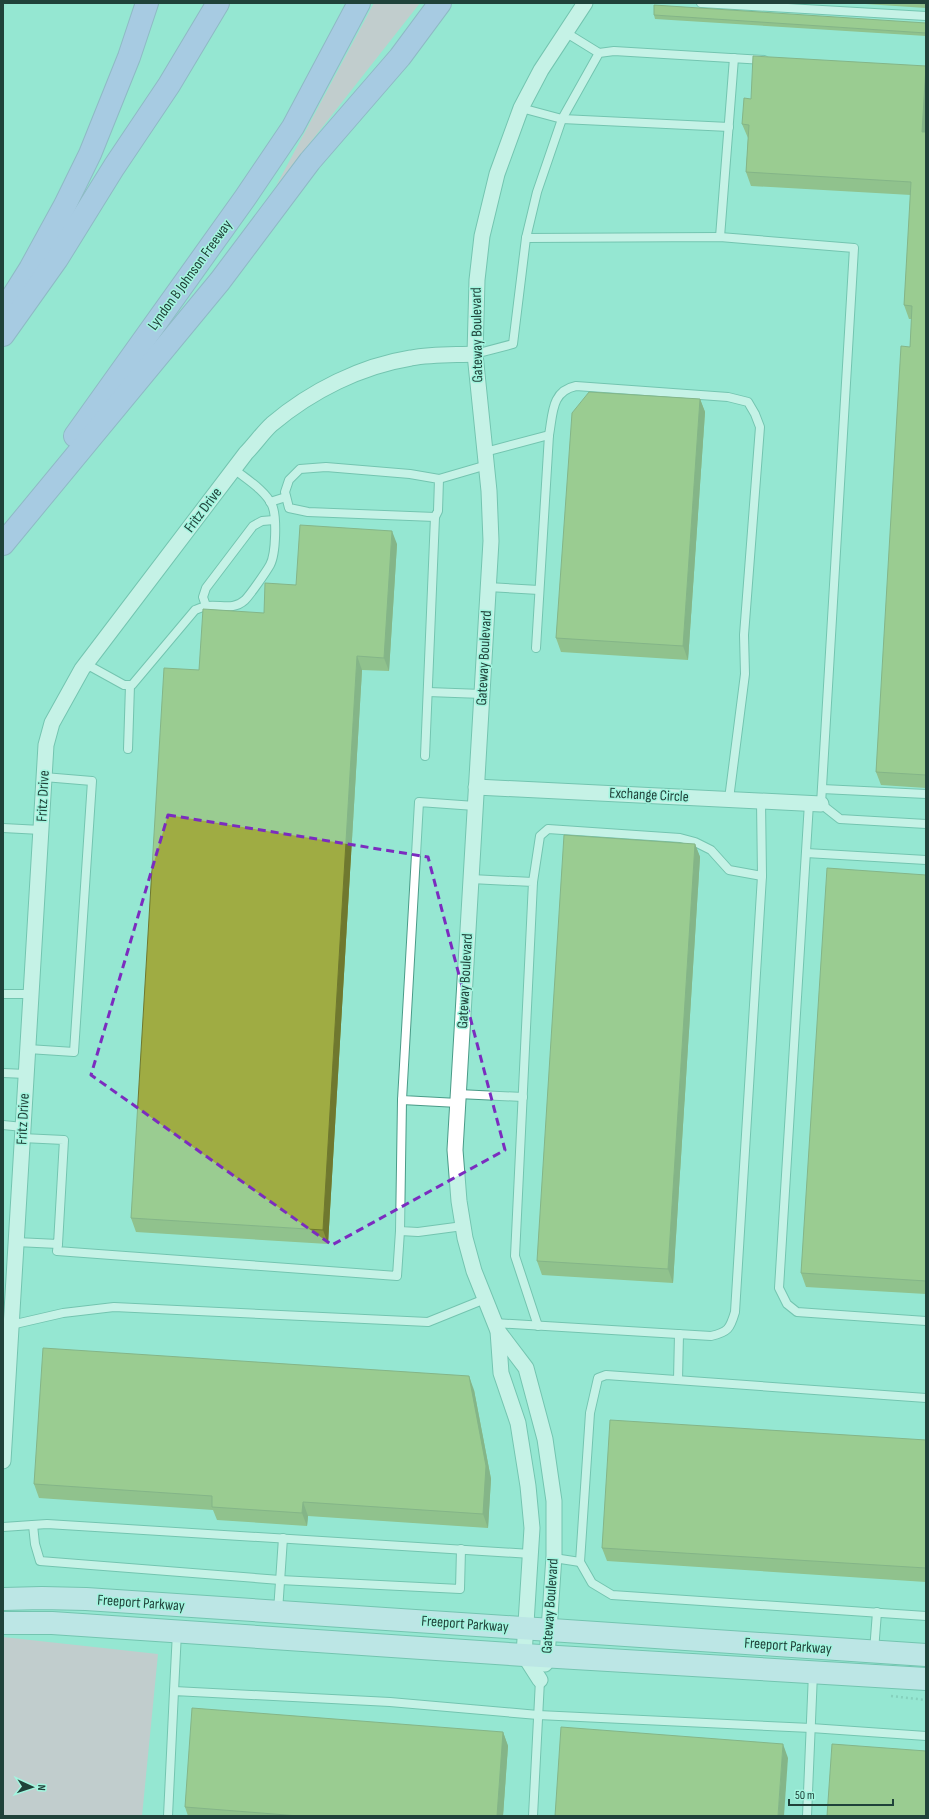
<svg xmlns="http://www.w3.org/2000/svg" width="929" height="1819" font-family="'Sofia Sans Condensed',sans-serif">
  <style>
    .green { fill: #f5adc7 }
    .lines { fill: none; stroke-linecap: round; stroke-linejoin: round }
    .lane-casing { stroke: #4a9b88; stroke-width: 10 }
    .street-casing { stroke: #4a9b88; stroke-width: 17 }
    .secondary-casing { stroke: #4a9b88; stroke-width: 24 }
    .highway-casing { stroke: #8684b5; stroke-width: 24 }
    .path { stroke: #72b5a4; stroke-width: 2.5; stroke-dasharray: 2 3; stroke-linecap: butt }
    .lane { stroke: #fff; stroke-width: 8 }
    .street { stroke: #fff; stroke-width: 15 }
    .secondary { stroke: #ebe5fd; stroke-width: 22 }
    .highway { stroke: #bda8f7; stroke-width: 22 }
    .wall { fill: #89943a }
    .shaded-wall { fill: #6f782f }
    .building { fill: #9fac43; stroke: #6f782f }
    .marked { fill: none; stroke: #7b2cbf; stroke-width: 3; stroke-dasharray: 8 5; stroke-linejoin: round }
    .labels { text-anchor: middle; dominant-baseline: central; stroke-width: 3; stroke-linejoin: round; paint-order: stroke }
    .street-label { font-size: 15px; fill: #20423a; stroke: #a3f5df }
  </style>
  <rect width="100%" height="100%" fill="#96e7d2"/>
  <g class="green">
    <path d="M374,3h46l-144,183z"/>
    <path d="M3,1637l155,17 -16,162h-139z"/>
  </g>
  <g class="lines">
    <g class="lane-casing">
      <g id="lane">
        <path d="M701,3l225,13"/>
        <path d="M565,32l34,21"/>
        <path d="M521,108l41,11 167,8"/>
        <path d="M720,237l14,-179"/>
        <path d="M526,238l194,-1 134,11 -33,556 19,15 86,5"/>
        <path d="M475,354l38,-10 13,-106 11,-46 25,-73 37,-66 15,-2 150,9"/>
        <path d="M485,452l64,-17"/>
        <path d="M439,479l-1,32 -3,6 -127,-5 -19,-4 -4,-16 4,-12 11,-11 26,-2 84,7 29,5 48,-14"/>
        <path d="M270,502l16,-5"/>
        <path d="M488,587l51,3"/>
        <path d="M206,606l-3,-9 3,-9 47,-62 9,-5 12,-1"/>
        <path d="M536,648l13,-213c4,-21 2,-44 27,-49l152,11 20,5 7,12 5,13 -16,208 1,39 -16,125"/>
        <path d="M86,664l38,21h8l63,-75c4,-1 8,-4 12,-4 13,-2 26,5 38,-6 5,-5 21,-28 25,-35 6,-11 7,-49 2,-60 -7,-15 -26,-26 -38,-36"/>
        <path d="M428,692l54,2"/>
        <path d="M128,749l2,-64"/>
        <path d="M425,756l10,-239"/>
        <path d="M822,789l104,5"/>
        <path d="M809,803l-30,485 8,16 10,8 129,9"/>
        <path d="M3,828l38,2"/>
        <path d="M806,853l120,7"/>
        <path d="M471,879l62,3 -18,374 23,70"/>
        <path d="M533,882l7,-46 8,-7 132,9 15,4 16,8 18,20 33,6"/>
        <path d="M3,994h28"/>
        <path d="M28,1049l46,3 18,-271 -48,-4"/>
        <path d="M3,1073l23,1"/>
        <path d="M458,1094l65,3"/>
        <path d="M402,1100l-2,131 18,1 45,-6"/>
        <path d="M458,1103l-56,-3 17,-298 56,4"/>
        <path d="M3,1125l20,2"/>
        <path d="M16,1242l42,2 6,-104 -42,-2"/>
        <path d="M58,1244l-1,7 340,25 3,-45"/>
        <path d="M495,1323l216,13c17,-4 19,-7 24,-24l27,-436 -1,-75"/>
        <path d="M11,1325l52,-12 51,-6 314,15 57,-23"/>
        <path d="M678,1380l1,-46"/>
        <path d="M926,1398l-320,-23 -8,3 -8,35 -10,149 12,21 20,12 314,21"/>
        <path d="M33,1525l2,19 5,17 240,19 180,9 1,-40"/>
        <path d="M3,1527l44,-3 484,30"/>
        <path d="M554,1558l26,4"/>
        <path d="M278,1611l5,-73"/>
        <path d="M874,1651l3,-39"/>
        <path d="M174,1691l3,-59"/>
        <path d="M168,1816l6,-125 216,11 148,13 273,13 115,8"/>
        <path d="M533,1816l7,-136"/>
        <path d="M807,1816l6,-143"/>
      </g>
    </g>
    <g class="street-casing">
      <g id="street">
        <path d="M476,787l345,17"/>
        <path d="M498,1331l28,37 19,71 9,62v55l-5,74 -2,25 -2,9"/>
        <path d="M3,1461l43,-716 6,-22 30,-54 164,-216c9,-9 17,-21 26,-29 39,-33 89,-58 139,-66 21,-4 43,-3 64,-4"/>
        <path d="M540,1680l-16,-25 8,-127 -4,-42 -10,-63 -17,-50 -3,-42 -24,-60 -9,-33 -6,-37 -4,-51 36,-609 -2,-50 -14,-137 2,-74 5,-44 15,-62 24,-66 20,-38 44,-67"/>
      </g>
    </g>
    <g class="secondary-casing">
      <g id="secondary">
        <path d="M3,1599l39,-1 44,1 840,56"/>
        <path d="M3,1623h49l472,32 402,24"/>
      </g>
    </g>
    <g class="highway-casing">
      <g id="highway">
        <path d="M3,312l27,-43 35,-64 25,-51 39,-97 18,-54"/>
        <path d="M3,335l54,-76 57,-92 55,-82 49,-82"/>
        <path d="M75,436l170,-238 48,-71 66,-124"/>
        <path d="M3,544l217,-263 90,-120 90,-104 40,-54"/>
      </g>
    </g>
    <path class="path" d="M891,1696l35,4"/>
    <use href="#lane" class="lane"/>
    <use href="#street" class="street"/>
    <use href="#secondary" class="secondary"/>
    <use href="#highway" class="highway"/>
  </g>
  <g class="wall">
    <path d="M850,3h76v5z"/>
    <path d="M654,15l272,8v13l-271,-17z"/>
    <path d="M926,66v722l-45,-3 -5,-13 34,-425 2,-28h-3l-5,-14 7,-110 -160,-9 -5,-14 2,-34 -6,-14 9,-25z"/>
    <path d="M700,399l5,13 -17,248 -127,-8 -5,-14z"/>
    <path d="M397,544l-8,127 -27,-1 -34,574 -192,-12 -5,-14 68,-548 65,-57z"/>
    <path d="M695,844l5,13 -27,426 -131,-8 -5,-14z"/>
    <path d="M926,875v419l-120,-7 -5,-14z"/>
    <path d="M474,1390l17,89 -3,49 -180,-12 -1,10 -90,-6 -4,-10 -174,-12 -5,-14z"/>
    <path d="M926,1440v142l-319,-21 -5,-13z"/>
    <path d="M503,1732l5,14 -5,70h-315l-3,-9z"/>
  </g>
  <g class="shaded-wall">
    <path d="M926,70v72l-4,-10z"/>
    <path d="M700,399l5,13 -17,248 -5,-14z"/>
    <path d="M392,531l5,13 -8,127 -5,-13z"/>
    <path d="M357,656l5,14 -34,574 -5,-14z"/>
    <path d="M695,844l5,13 -27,426 -5,-14z"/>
    <path d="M469,1376l5,14 17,89 -3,49 -5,-14z"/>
    <path d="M303,1502l5,14 -1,10 -5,-13z"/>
    <path d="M503,1732l5,14 -5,70h-6z"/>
    <path d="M783,1744l5,14 -4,58h-6z"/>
  </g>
  <g class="building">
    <path d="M908,3h18v1z"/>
    <path d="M654,5l272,18v10l-272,-18z"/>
    <path d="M753,56l173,10 -4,66h4v643l-50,-3 25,-426 9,1 2,-41 -8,-1 7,-123 -165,-10 3,-47 -7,-1 2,-26 7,1z"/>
    <path d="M589,392l111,7 -17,247 -127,-8 16,-225z"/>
    <path d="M300,525l92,6 -8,127 -27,-2 -34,574 -192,-12 33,-550 35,2 4,-61 61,4 1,-30 31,2z"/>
    <path d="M564,835l131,9 -27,425 -131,-8z"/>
    <path d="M827,868l99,7v406l-125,-8z"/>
    <path d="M43,1348l426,28 17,90 -3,48 -180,-12 -1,11 -90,-6v-11l-178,-12z"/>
    <path d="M610,1420l316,20v128l-324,-20z"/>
    <path d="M192,1708l311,24 -6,84h-198l-114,-9z"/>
    <path d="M561,1727l222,17 -5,72h-223z"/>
    <path d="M832,1744l94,7v65h-99z"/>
  </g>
  <path d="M0 0H929V1819H0ZM168,815l260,42 77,293 -173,95 -241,-170z" fill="#96e7d2" fill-opacity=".55" fill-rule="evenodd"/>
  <path class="marked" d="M168,815l260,42 77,293 -173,95 -241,-170z"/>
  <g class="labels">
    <g class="street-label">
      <text transform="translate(190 275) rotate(-54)">Lyndon B Johnson Freeway</text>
      <text transform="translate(477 335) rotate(-91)">Gateway Boulevard</text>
      <text transform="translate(203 510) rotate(-53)">Fritz Drive</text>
      <text transform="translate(484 658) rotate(-87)">Gateway Boulevard</text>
      <text transform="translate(649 795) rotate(3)">Exchange Circle</text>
      <text transform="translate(43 796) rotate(-87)">Fritz Drive</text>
      <text transform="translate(465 981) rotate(-87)">Gateway Boulevard</text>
      <text transform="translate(23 1119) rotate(-87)">Fritz Drive</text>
      <text transform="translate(141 1603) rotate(4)">Freeport Parkway</text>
      <text transform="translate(550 1606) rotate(-86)">Gateway Boulevard</text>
      <text transform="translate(465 1624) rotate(4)">Freeport Parkway</text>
      <text transform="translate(788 1646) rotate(4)">Freeport Parkway</text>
    </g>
  </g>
  <rect width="929" height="1819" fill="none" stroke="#20423a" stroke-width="8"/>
  <g transform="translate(32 1787) rotate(93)" stroke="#a3f5df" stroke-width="3" paint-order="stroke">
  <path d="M0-3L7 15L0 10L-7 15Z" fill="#20423a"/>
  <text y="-6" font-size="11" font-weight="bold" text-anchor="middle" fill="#20423a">N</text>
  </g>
  <path d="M789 1799v6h104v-6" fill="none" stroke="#20423a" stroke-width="2"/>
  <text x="795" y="1799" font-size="12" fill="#20423a" stroke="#a3f5df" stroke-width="3" paint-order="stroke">50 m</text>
</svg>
